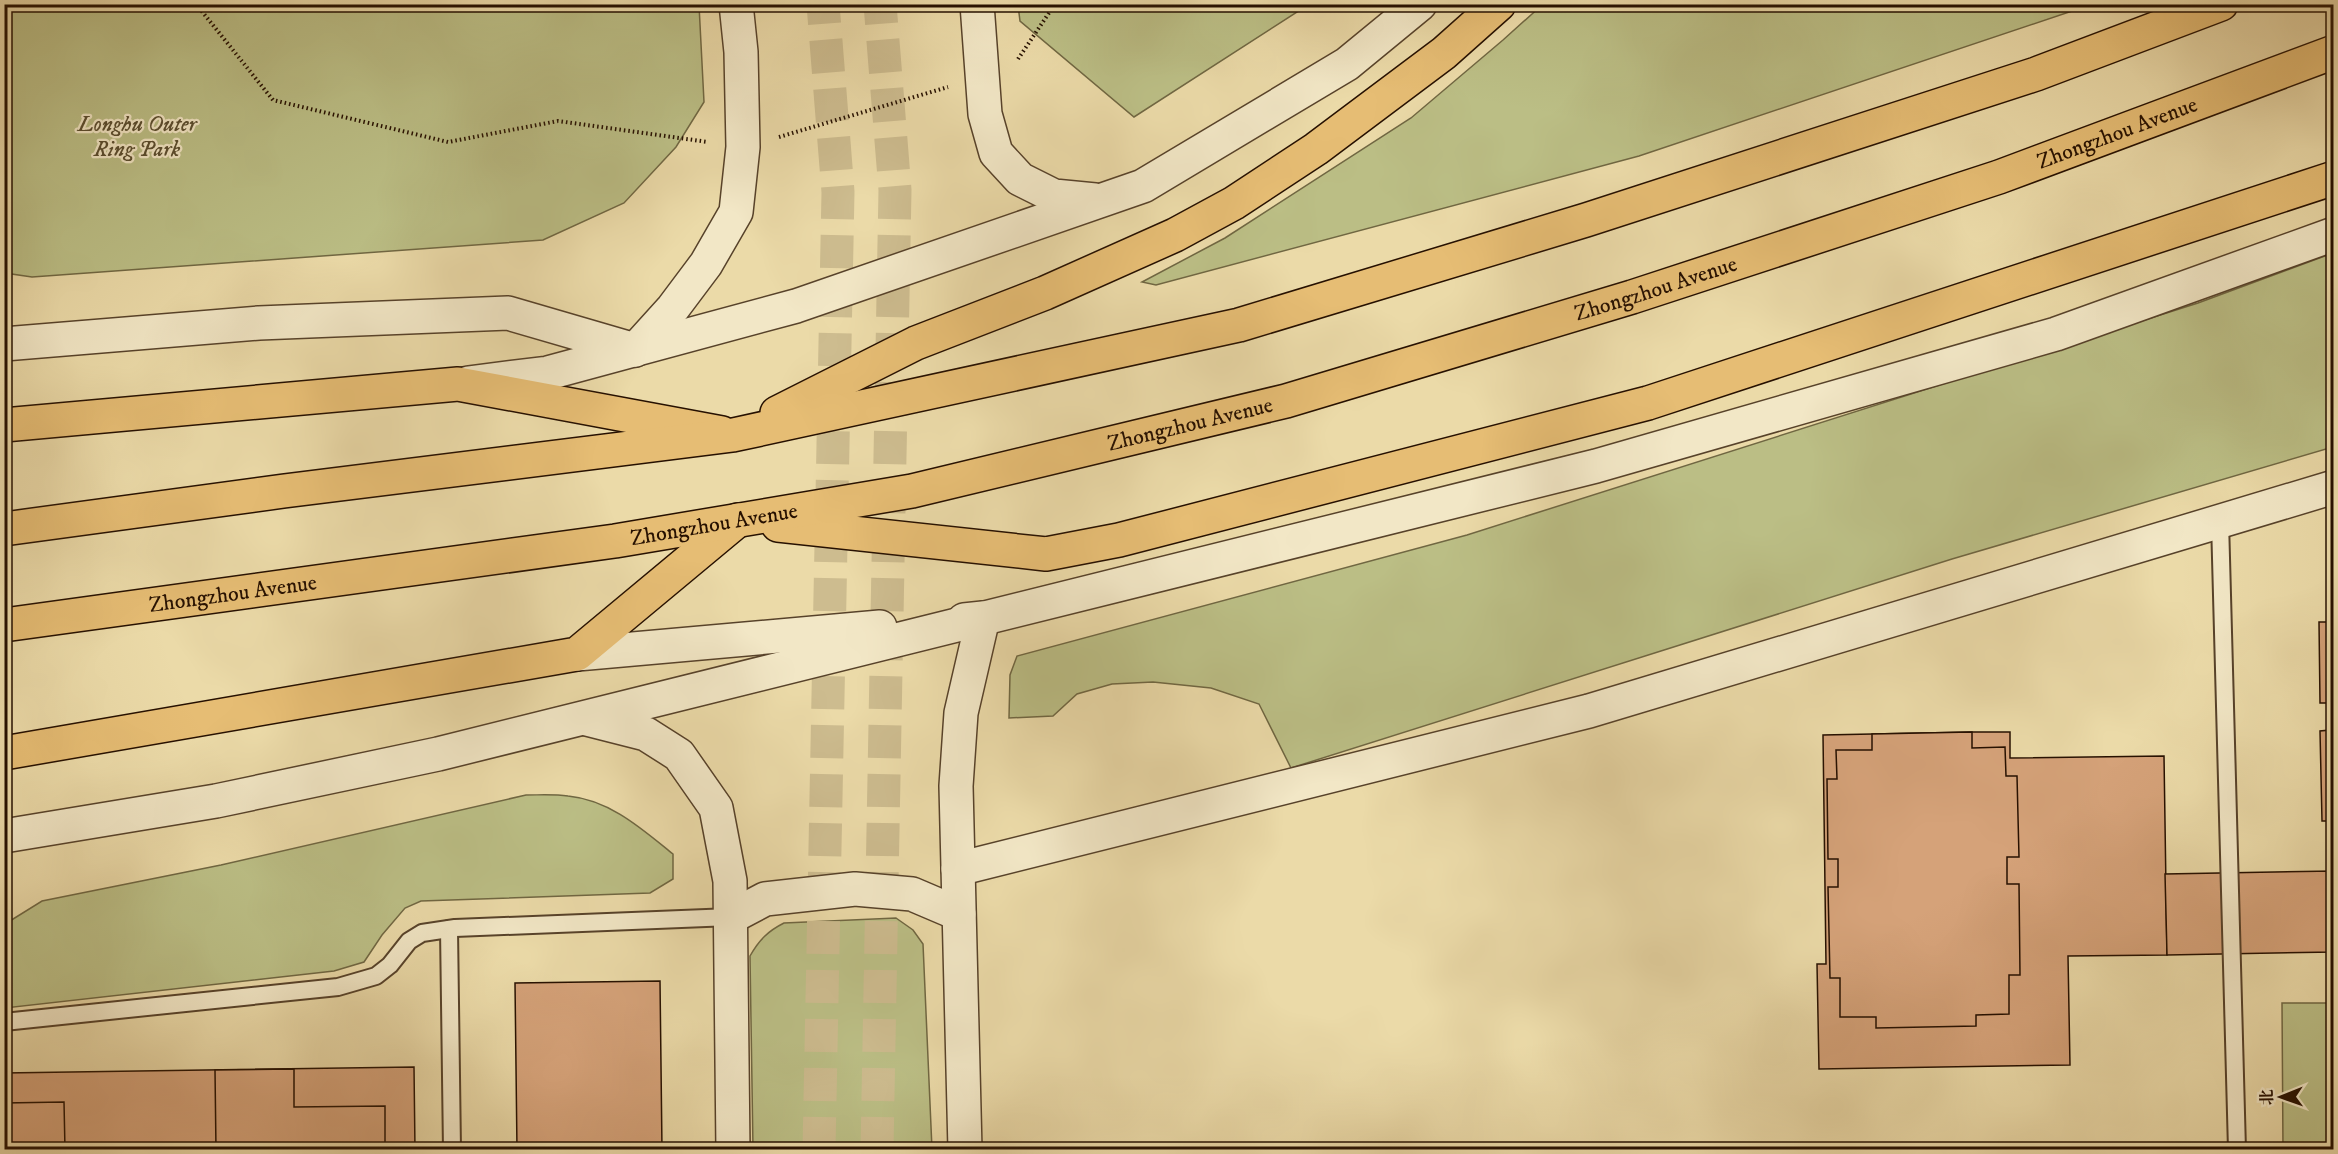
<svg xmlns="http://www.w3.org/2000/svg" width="2338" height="1154" font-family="'IM FELL DW Pica','Noto Serif SC',serif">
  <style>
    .green { fill: #bbbe85; stroke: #706742; stroke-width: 1.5 }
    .building { fill: #d5a279; stroke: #261000; stroke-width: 1.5 }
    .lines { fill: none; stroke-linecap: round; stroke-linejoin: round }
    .tertiary-tunnel { stroke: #cdbc8f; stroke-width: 33; stroke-dasharray: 33 16; stroke-linecap: butt }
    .service-casing { stroke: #57422a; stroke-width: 20 }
    .minor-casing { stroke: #57422a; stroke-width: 36 }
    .primary-casing { stroke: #261000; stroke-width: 36 }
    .trunk-casing { stroke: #261000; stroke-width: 36 }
    .path { stroke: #261000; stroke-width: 4; stroke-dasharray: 1.5 3; stroke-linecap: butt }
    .service { stroke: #f2e7c6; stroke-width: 16 }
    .minor { stroke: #f2e7c6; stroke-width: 33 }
    .primary { stroke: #e6bd74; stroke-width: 33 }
    .trunk { stroke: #e6bd74; stroke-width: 33 }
    .labels { text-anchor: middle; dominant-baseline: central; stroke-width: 4.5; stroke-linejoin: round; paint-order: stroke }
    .park-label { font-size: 22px; font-style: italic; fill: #5a4d2f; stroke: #f2e7c6 }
    .street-label { font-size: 22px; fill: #261000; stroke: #f2e7c6 }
  </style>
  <rect width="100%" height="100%" fill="#ebdaa8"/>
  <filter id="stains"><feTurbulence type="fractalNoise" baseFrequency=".00333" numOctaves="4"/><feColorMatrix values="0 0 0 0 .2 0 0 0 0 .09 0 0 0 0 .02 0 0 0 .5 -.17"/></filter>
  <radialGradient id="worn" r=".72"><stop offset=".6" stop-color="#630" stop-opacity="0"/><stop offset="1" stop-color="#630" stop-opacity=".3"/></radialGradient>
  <g class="green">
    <path d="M4,5h695l5,97 -28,45 -52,56 -81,37 -511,37 -27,-4z"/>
    <path d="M1018,5v-1l290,1 -174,112 -114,-96z"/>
    <path d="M1542,5v-1l548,1 -451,151 -483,129 -14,-3 83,-44 186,-120 92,-78z"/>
    <path d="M2333,253v194l-381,112 -661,209 -32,-64 -48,-16 -58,-6 -41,2 -35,10 -24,22 -44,2 1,-43 7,-19 450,-121 731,-232z"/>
    <path d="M526,795c14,0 28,-1 42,1 42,4 74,33 105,58v25l-23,14 -229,8 -16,7 -23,27 -18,27 -30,9 -329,37v-84l37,-23 179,-36z"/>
    <path d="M896,918l17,12 10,14 9,205h-179l-3,-193c9,-16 18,-25 34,-33z"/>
    <path d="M2282,1003h51v146h-50z"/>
  </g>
  <g class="building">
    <path d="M2328,593h6v268h-2l-1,-40h-9l-2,-90 10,-1v-27h-10l-1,-81h9z"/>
    <path d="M1972,732h38v26l154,-2 3,199 -99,1 2,109 -251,4 -2,-105h9l-3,-229z"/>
    <path d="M1972,732v16l33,-1 1,29h11l2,81h-12v27h12l1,91h-11v39l-33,1v11l-100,2v-11h-36v-39h-10l-2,-91h10v-28h-10l-1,-80h10l-1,-29h36v-16z"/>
    <path d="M2334,871v81l-167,3 -2,-81z"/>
    <path d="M660,981l2,169h-145l-2,-167z"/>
    <path d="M414,1067l1,83h-411v-77z"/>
    <path d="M294,1069v38l91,-1v44h-169l-1,-80z"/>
    <path d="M64,1102l1,48h-61v-47z"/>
  </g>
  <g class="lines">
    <g class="tertiary-tunnel">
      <path d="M819,1150l19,-958 -15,-188"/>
      <path d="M877,1150l18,-960 -15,-186"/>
    </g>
    <g class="service-casing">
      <g id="service">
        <path d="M2220,521l17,629"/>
        <path d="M449,929l3,221"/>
        <path d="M4,1022l334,-35 38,-11 14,-11 19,-24 13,-8 33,-5 276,-11"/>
      </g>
    </g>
    <g class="minor-casing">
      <g id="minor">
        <path d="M977,4l8,110 11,39 24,26 34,17 41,4"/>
        <path d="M4,344l255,-21 249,-10 127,37 38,-42 33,-44 30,-52 7,-65 -2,-95 -5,-48"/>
        <path d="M468,383l80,-10 248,-67 347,-120 204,-122 73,-60"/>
        <path d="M964,620l19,-2 -22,95 -5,73 9,364"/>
        <path d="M577,654l303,-27"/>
        <path d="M587,719l59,15 33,21 37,53 14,73 3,269"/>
        <path d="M4,836l212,-35 222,-47 1158,-288 460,-132 278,-100"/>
        <path d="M958,869l631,-158 745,-224"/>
        <path d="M731,917l34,-18 90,-10 57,5 47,20"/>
      </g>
    </g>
    <g class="primary-casing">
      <g id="primary">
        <path d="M4,425l454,-41 264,49"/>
        <path d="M4,753l573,-99 161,-134"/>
      </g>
    </g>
    <g class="trunk-casing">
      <g id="trunk">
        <path d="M777,413l139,-70 129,-50 130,-58 59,-32 82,-54 128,-96 55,-49"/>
        <path d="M778,525l268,29 73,-14 529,-137 686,-225"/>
        <path d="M4,529l280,-38 449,-56 506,-110 347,-105 450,-146 185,-70"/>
        <path id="s1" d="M4,625l611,-84 297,-50 374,-90 346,-104 367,-120 335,-125"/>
      </g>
    </g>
    <g class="path">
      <path d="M196,4l77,96 175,42 110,-21 150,21"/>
      <path d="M1018,59l37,-55"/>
      <path d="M779,137l169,-50"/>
    </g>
    <use href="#service" class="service"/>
    <use href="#minor" class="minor"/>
    <use href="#primary" class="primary"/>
    <use href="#trunk" class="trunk"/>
  </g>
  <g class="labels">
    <g class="park-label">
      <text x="137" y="124">Longhu Outer<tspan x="137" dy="25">Ring Park</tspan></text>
    </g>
    <g class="street-label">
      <text stroke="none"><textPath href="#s1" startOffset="2176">Zhongzhou Avenue</textPath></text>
      <text stroke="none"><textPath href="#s1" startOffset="1689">Zhongzhou Avenue</textPath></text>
      <text stroke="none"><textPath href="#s1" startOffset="1204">Zhongzhou Avenue</textPath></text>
      <text stroke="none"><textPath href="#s1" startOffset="717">Zhongzhou Avenue</textPath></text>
      <text stroke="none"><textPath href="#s1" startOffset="231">Zhongzhou Avenue</textPath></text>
    </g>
  </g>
  <rect width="2338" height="1154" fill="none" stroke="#ebdaa8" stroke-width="24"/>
  <rect x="6" y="6" width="2326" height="1142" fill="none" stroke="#261000" stroke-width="3"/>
  <rect x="12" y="12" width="2314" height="1130" fill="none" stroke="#261000" stroke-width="1.5"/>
  <g transform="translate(2281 1097) rotate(269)" stroke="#f2e7c6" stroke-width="4.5" paint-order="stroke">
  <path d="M0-4.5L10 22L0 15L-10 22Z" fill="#261000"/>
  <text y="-9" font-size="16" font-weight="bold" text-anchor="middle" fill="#261000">北</text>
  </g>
  <rect width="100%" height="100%" filter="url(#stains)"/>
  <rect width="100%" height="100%" fill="url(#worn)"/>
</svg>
